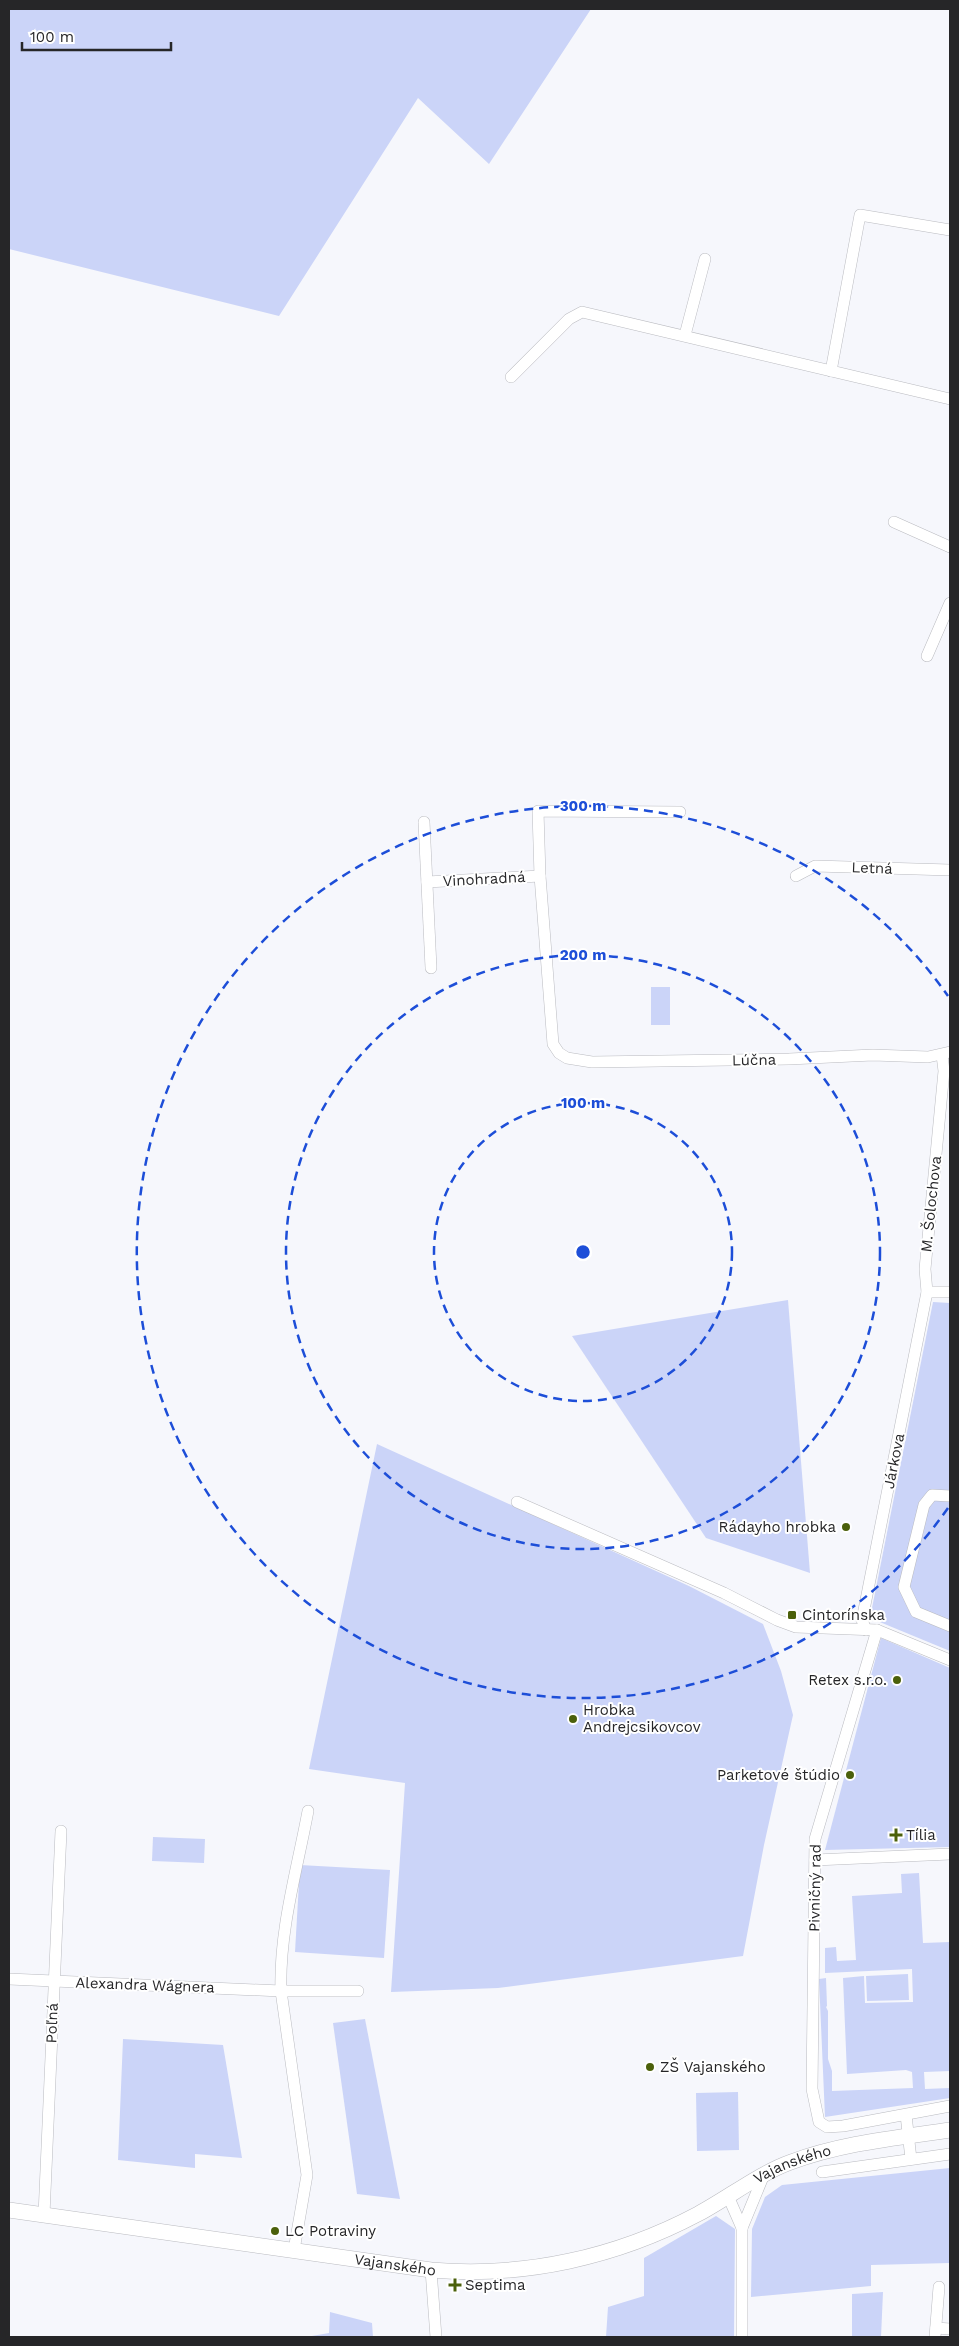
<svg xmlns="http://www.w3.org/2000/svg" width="959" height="2346" font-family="'Work Sans',sans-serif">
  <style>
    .green { fill: #cbd4f8 }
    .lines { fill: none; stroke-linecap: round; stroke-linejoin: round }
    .street-casing { stroke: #babbc0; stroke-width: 12 }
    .secondary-casing { stroke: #babbc0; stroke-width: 16 }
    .street { stroke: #fff; stroke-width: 11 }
    .secondary { stroke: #fff; stroke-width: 15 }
    .ring { fill: none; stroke: #1d4ed8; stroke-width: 2.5; stroke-dasharray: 9 6 }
    .poi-dot { fill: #4b600b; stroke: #fff; stroke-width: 2 }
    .labels { text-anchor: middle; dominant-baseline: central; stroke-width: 4; stroke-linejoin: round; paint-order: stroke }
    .street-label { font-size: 15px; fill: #262628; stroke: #fff }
    .poi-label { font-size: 15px; fill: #262628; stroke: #fff; text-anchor: start }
    .centre { fill: #1d4ed8; stroke: #fff; stroke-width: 2.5 }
    .ring-label { font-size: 15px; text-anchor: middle; font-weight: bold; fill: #1d4ed8; stroke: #fff; stroke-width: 4; stroke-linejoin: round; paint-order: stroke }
  </style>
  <rect width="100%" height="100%" fill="#f6f7fc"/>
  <g class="green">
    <path d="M9,9h582l-102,155 -71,-66 -139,218 -270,-67z"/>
    <rect x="651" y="987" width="19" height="38"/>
    <path d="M788,1300l22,273 -104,-35 -134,-202z"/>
    <path d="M933,1302l17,1v348l-80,-33z"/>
    <path d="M377,1444l312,142 74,38 18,47 12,44 -29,130 -21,111 -245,32 -107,4 14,-209 -96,-14z"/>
    <path d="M881,1638l69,30v179l-125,3z"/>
    <path d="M153,1837l52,2 -1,24 -52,-2z"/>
    <path d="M300,1865l90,5 -6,88 -89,-6z"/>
    <path d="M919,1873l4,70 27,-1v129l-26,1 1,17 25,-1v10l-125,19 -6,-138 7,-1 1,28 -1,1 2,4v48l4,12v20l81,-3 -1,-16 -6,-2 -59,4 -4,-96 21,-2 1,27 48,-1 -1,-33 -87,4v-25l11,-1 1,14 19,-1 -4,-64 50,-3 -1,-19z"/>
    <path d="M908,1974l1,26 -42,1 -1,-25z"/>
    <path d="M365,2019l35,180 -43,-5 -24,-171z"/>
    <path d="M123,2039l100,6 19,113 -47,-4v14l-77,-8z"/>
    <path d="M738,2092l1,58 -42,1 -1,-58z"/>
    <path d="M950,2168v95l-79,2v21l-120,11 1,-68 13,-32 17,-12z"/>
    <path d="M716,2216l19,13 -1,108h-128l2,-30 36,-11v-38z"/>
    <path d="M883,2292l-2,45h-29v-43z"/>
    <path d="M330,2312l42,11 1,14h-67l23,-4z"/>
  </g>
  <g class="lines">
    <g class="street-casing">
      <g id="street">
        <path d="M685,335l20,-76"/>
        <path d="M831,371l29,-156 90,15"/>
        <path d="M511,377l58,-58 13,-7 368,87"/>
        <path d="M894,522l56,25"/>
        <path d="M927,656l23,-53"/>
        <path d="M680,812l-142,-1 2,65 13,168 6,9 8,5 25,4 197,-3 84,-4 55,2 22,-5"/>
        <path d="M424,822l7,146"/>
        <path d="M796,876l19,-10 135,4"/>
        <path d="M427,882l113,-6"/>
        <path d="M927,1292h23"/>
        <path d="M950,1496l-18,-1 -8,10 -20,82 12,25 34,14"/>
        <path d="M517,1502l207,91 53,27 19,7 81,3 73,30"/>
        <path d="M866,1630l-4,-10 65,-328 -2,-23 19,-198 -2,-16"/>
        <path d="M877,1630l-62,209 -3,250 7,33 8,5 16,-1 107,-20"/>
        <path d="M815,1860l135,-6"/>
        <path d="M9,1979l272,12h77"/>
        <path d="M906,2115l5,44"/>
        <path d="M822,2172l128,-18"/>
        <path d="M728,2196l14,32v109"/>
        <path d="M44,2215l17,-384"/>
        <path d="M742,2228l21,-51"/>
        <path d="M294,2250l13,-75 -26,-184c-2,-60 16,-121 27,-180"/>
        <path d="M431,2270l5,67"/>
        <path d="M936,2328l14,1"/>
        <path d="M935,2337l4,-50"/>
      </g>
    </g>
    <g class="secondary-casing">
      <g id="secondary">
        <path id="s1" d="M9,2210l422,60c93,8 186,-13 267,-56 30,-16 62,-41 93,-52 51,-19 105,-24 159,-32"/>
      </g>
    </g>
    <use href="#street" class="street"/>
    <use href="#secondary" class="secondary"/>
  </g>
  <g class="ring">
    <circle cx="583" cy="1252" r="149"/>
    <circle cx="583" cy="1252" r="297"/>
    <path d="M948 1508A446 446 0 1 1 948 996"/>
  </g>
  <g class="poi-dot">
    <circle cx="846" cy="1527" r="5"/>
    <rect x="787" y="1610" width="10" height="10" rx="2.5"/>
    <circle cx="897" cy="1680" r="5"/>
    <circle cx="573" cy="1719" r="5"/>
    <circle cx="850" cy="1775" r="5"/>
    <path d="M893.5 1827.5h5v5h5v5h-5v5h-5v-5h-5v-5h5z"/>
    <circle cx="650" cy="2067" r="5"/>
    <circle cx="275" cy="2231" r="5"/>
    <path d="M452.5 2277.5h5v5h5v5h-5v5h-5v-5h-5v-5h5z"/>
  </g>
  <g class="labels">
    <g class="street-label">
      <text transform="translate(872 868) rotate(2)">Letná</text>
      <text transform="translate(484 879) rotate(-3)">Vinohradná</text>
      <text transform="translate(754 1060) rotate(-1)">Lúčna</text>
      <text transform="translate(931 1204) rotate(-84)">M. Šolochova</text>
      <text transform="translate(894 1461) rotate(-79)">Járkova</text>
      <text transform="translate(815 1888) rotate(-89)">Pivničný rad</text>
      <text transform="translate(145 1985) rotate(2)">Alexandra Wágnera</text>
      <text transform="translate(52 2023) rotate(-88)">Poľná</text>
      <text stroke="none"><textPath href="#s1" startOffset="810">Vajanského</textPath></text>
      <text stroke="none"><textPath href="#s1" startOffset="390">Vajanského</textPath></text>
    </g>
    <g class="poi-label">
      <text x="836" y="1527" text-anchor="end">Rádayho hrobka</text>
      <text x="802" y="1615">Cintorínska</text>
      <text x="887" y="1680" text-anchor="end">Retex s.r.o.</text>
      <text x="583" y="1710">Hrobka<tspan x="583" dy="17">Andrejcsikovcov</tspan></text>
      <text x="840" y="1775" text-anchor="end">Parketové štúdio</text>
      <text x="906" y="1835">Tília</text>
      <text x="660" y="2067">ZŠ Vajanského</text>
      <text x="285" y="2231">LC Potraviny</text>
      <text x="465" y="2285">Septima</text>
    </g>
  </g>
  <circle cx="583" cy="1252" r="8" class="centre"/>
  <g class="ring-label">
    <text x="583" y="811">300 m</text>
    <text x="583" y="960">200 m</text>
    <text x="583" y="1108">100 m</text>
  </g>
  <rect width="959" height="2346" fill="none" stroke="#262628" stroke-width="20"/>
  <path d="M22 42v8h149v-8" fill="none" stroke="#262628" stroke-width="2.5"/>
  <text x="30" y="42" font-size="15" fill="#262628" stroke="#ffffff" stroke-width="4" paint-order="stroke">100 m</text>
</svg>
